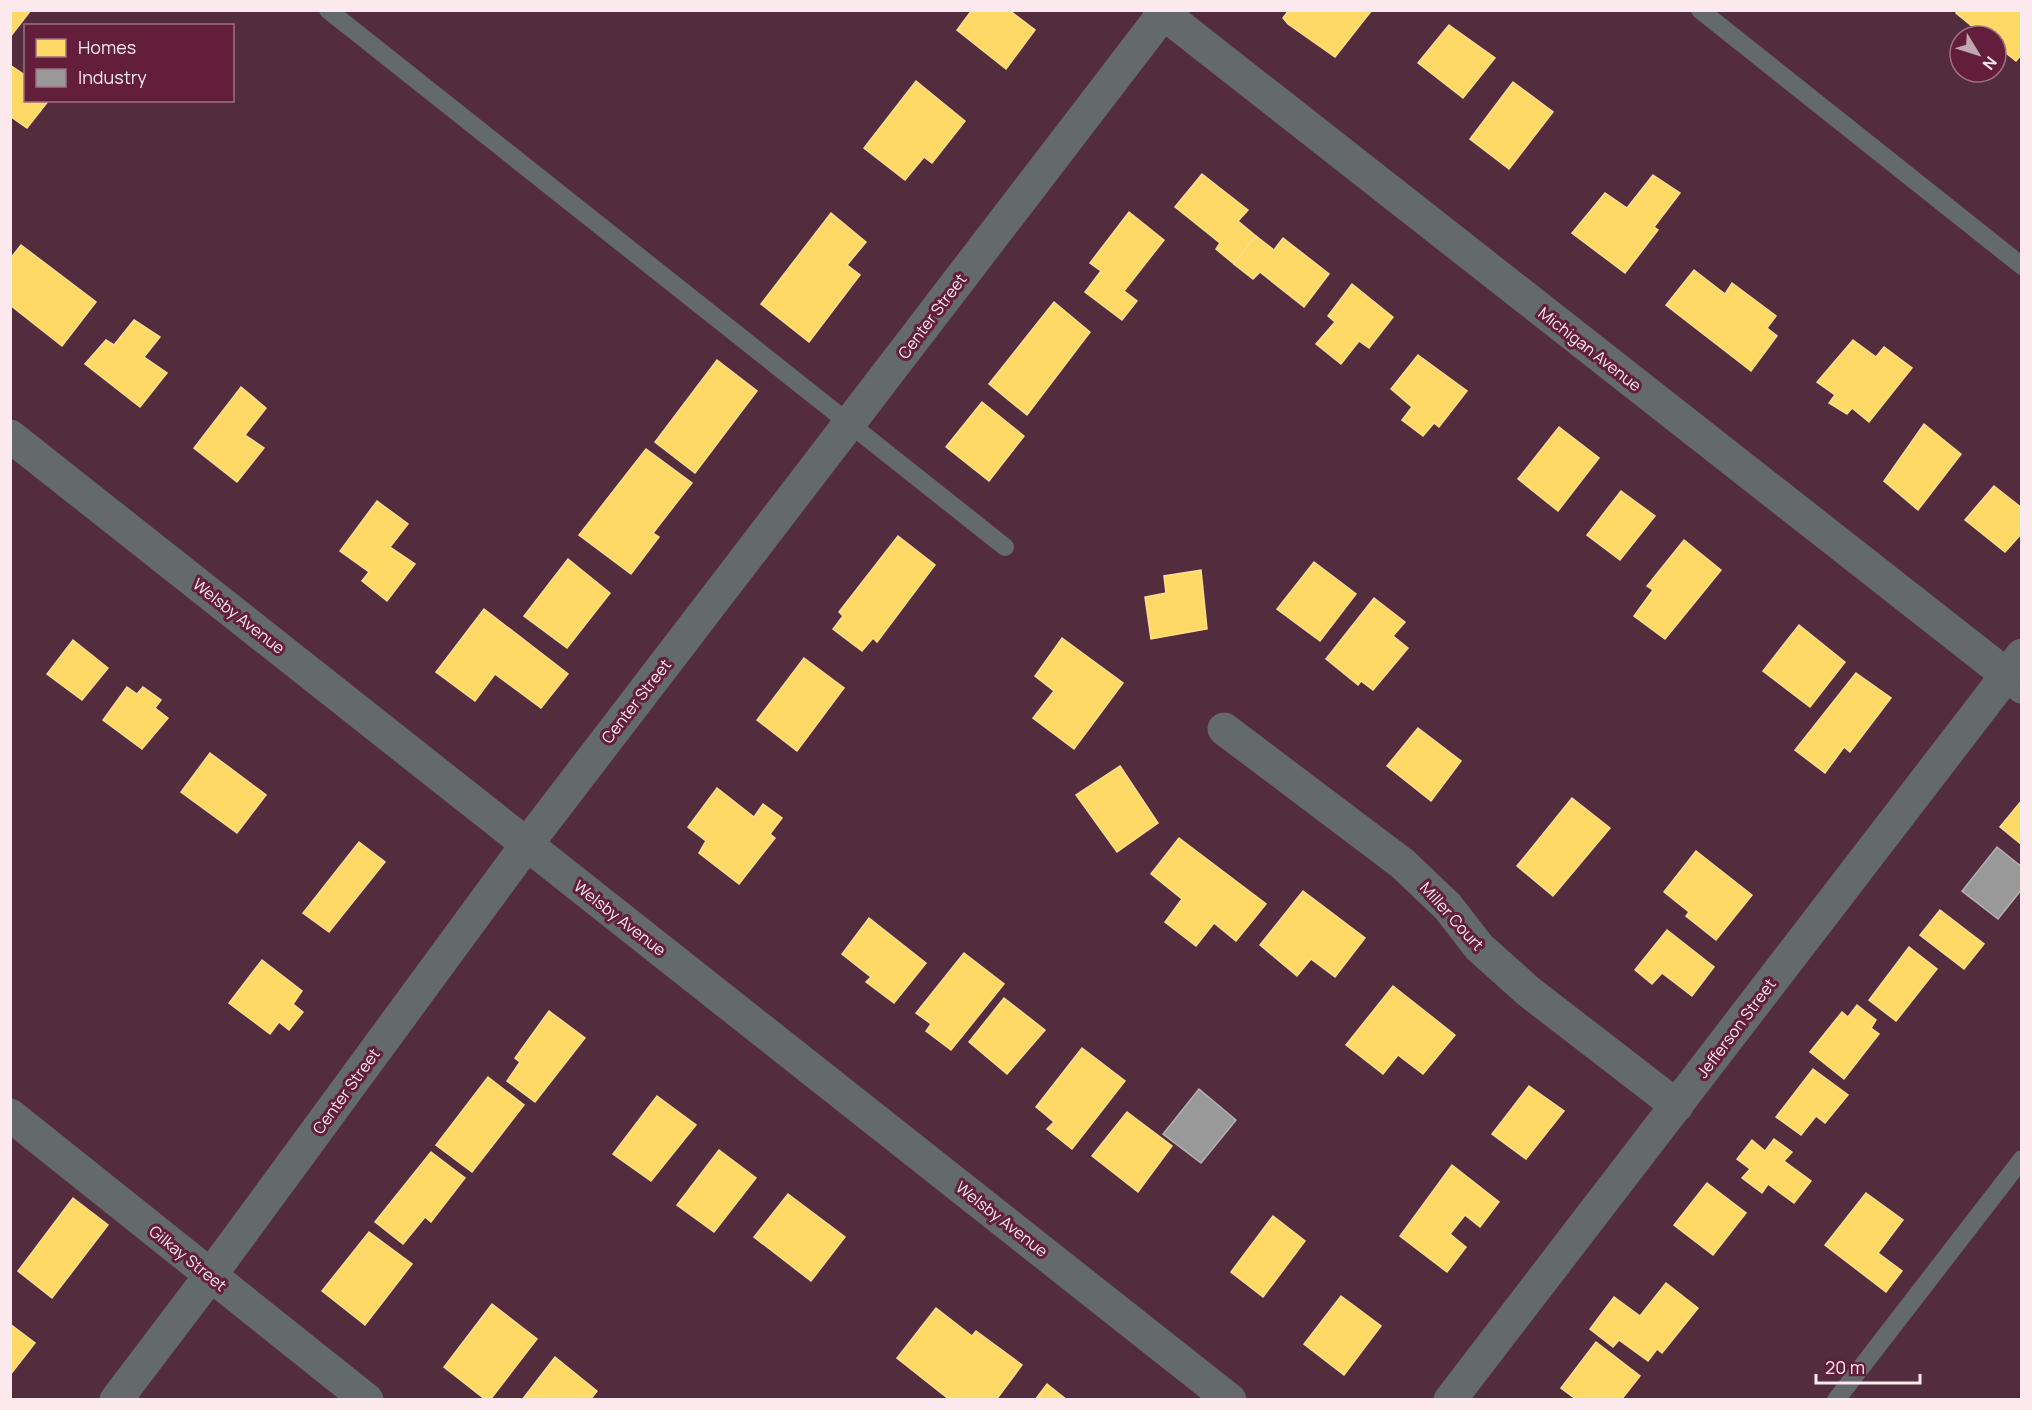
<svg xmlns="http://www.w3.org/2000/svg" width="2032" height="1410" font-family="Manrope,sans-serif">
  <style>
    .homes { fill: #ffd966; stroke: #fede8f; stroke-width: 1.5 }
    .industry { fill: #999; stroke: #b6b1b2; stroke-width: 1.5 }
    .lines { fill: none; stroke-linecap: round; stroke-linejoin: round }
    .service { stroke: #646969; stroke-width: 18 }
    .minor { stroke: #646969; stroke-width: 33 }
    .tertiary { stroke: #646969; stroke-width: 33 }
    .labels { text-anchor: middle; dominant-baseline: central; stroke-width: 6; stroke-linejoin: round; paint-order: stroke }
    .street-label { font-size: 16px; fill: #fbe9ee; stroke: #621e3a }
  </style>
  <rect width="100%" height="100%" fill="#532d3d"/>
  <g class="homes">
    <path d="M10,10h21l-21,27z"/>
    <path d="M972,10h37l26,20 -29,39 -49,-39z"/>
    <path d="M1289,10h83l-37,47 -47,-33 -5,-6z"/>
    <path d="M1958,10h64v44l-6,7 -20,-16v-9h-12l-28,-23z"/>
    <path d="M1449,25l46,33 -32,40 -45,-35z"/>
    <path d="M10,65l16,11v24h23l-22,28 -17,-12z"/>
    <path d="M916,81l49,40 -33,42 -8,-6 -19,23 -41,-32z"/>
    <path d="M1513,82l40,30 -44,57 -39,-30z"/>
    <path d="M1202,174l46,36 -10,11 18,15 -22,28 -18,-15 4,-6 -45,-36z"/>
    <path d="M1653,175l27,18 -26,34 4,3 -33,43 -53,-40 33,-40 22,15z"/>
    <path d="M1129,212l35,28 -40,51 13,10 -15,19 -37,-28 16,-21 -11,-8z"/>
    <path d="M831,213l35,29 -19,23 13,10 -51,67 -48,-38z"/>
    <path d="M1256,236l18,14 9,-12 46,36 -25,33 -44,-35 -7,7 -19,-15z"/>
    <path d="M21,245l75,57 -34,44 -52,-41v-46z"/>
    <path d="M1694,270l31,24 7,-11 44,33 -9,12 10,8 -26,35 -85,-66z"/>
    <path d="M1352,284l41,33 -24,31 -10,-7 -18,23 -25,-20 19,-22 -7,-6z"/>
    <path d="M1054,302l36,30 -63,83 -38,-31z"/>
    <path d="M134,320l26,17 -16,20 23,16 -27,34 -55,-43 21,-24 8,5z"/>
    <path d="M1853,340l23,17 8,-10 28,21 -43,54 -17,-14 -5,6 -18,-11 6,-8 -18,-13z"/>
    <path d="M1418,355l49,36 -28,36 -5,-4 -11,13 -21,-16 10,-13 -21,-18z"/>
    <path d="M717,360l40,31 -62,82 -40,-31z"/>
    <path d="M241,387l25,21 -21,27 19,13 -27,34 -43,-34z"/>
    <path d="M982,402l42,34 -35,45 -43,-34z"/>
    <path d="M1924,424l37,30 -43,56 -34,-29z"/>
    <path d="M1559,427l40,31 -41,53 -40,-32z"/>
    <path d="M646,449l46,34 -39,50 6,4 -28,37 -52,-39z"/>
    <path d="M1994,486l28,22v25l-17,19 -40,-32z"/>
    <path d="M1621,491l34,25 -35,44 -33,-25z"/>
    <path d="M377,501l31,23 -18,23 25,17 -28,37 -25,-20 7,-9 -29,-21z"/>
    <path d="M898,536l37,29 -58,77 -4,-4 -11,13 -29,-22 10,-13 -4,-4z"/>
    <path d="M1684,540l37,30 -56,69 -31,-23 19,-26 -6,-4z"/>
    <path d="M568,559l42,34 -43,55 -43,-32z"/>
    <path d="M1314,562l42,32 -36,47 -43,-32z"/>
    <path d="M1201,570l6,59 -56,10 -6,-42 21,-4 -2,-17z"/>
    <path d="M1374,598l31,24 -12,14 15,12 -35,42 -12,-9 -3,4 -32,-26z"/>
    <path d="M484,609l84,65 -27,34 -46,-34 -20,27 -39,-29z"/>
    <path d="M1799,625l46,37 -35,45 -47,-36z"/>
    <path d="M1062,638l61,45 -49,66 -41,-31 21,-27 -19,-15z"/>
    <path d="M73,640l35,28 -26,32 -35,-26z"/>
    <path d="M804,658l40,30 -47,63 -40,-31z"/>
    <path d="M1856,673l35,25 -41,54 -6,-5 -19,26 -30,-23z"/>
    <path d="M127,687l10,7 6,-7 18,13 -6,8 13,10 -26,31 -39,-29z"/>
    <path d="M1418,728l43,33 -30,40 -44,-35z"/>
    <path d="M210,753l56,42 -29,38 -56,-41z"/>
    <path d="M1120,766l38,57 -41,29 -41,-57z"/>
    <path d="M717,788l37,29 9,-13 19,14 -12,16 5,4 -36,46 -40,-31 7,-12 -18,-14z"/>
    <path d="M1572,798l38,30 -57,68 -36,-30z"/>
    <path d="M2022,800v45l-22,-18z"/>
    <path d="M1179,838l87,66 -30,37 -22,-18 -18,23 -31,-24 17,-23 -31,-25z"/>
    <path d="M359,842l26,20 -56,70 -26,-19z"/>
    <path d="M1696,851l56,44 -36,45 -30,-24 3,-4 -25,-20z"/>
    <path d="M1303,891l62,47 -30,39 -24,-18 -14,17 -37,-31z"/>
    <path d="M1940,910l44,34 -20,25 -44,-34z"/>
    <path d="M869,918l57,45 -32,40 -28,-21 5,-5 -29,-23z"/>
    <path d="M1667,930l47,37 -22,29 -30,-23 -10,11 -17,-14z"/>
    <path d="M1909,947l28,22 -41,52 -27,-21z"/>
    <path d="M964,953l40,31 -53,66 -25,-19 5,-7 -15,-11z"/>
    <path d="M262,960l40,31 -9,13 10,8 -14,18 -10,-8 -9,12 -41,-31z"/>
    <path d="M1393,986l62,49 -32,39 -25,-19 -15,19 -37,-29z"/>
    <path d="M1004,998l41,32 -38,44 -38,-32z"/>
    <path d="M1857,1005l19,15 -5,8 8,6 -35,45 -34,-27 32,-40 6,5z"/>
    <path d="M549,1011l36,27 -50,64 -28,-21 13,-19 -5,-4z"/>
    <path d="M1082,1048l43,33 -53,68 -25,-20 7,-7 -18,-15z"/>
    <path d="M1813,1069l35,26 -23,28 -9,-7 -15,19 -25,-18z"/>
    <path d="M488,1077l36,28 -52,67 -36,-27z"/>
    <path d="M1529,1086l35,25 -38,48 -34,-25z"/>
    <path d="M657,1096l39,29 -45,56 -38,-27z"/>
    <path d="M1127,1112l45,34 -34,46 -46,-36z"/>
    <path d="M1774,1139l18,13 -8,9 27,20 -17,22 -26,-19 -6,9 -20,-15 8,-9 -13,-10 15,-19 13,11z"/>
    <path d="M719,1150l37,28 -42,54 -37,-27z"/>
    <path d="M431,1152l34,26 -34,44 -6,-5 -22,27 -28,-22z"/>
    <path d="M1452,1165l47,37 -19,25 -15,-12 -15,19 16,13 -19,25 -47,-36z"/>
    <path d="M1707,1183l39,30 -33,42 -39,-30z"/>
    <path d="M1866,1193l37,27 -25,33 24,18 -16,21 -61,-47z"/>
    <path d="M788,1194l57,43 -34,44 -57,-44z"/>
    <path d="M73,1198l35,27 -56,73 -34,-27z"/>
    <path d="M1273,1216l32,25 -42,56 -32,-25z"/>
    <path d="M369,1232l43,32 -47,61 -43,-34z"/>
    <path d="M1666,1283l32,25 -36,45 -5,-4 -9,12 -29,-21 -6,7 -23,-18 24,-32 26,19z"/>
    <path d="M1341,1296l40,30 -37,49 -40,-31z"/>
    <path d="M492,1304l45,35 -47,61h-4l-42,-33z"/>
    <path d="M936,1308l36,28 4,-5 46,34 -26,35h-46l-53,-42z"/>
    <path d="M10,1324l25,19 -25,32z"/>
    <path d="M1596,1342l44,34 -19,24h-44l-16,-12z"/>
    <path d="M555,1357l42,34 -7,9h-68z"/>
    <path d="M1047,1384l20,16h-32z"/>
  </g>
  <g class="industry">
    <path d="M1997,847l25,20v22l-24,30 -36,-28z"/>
    <path d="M1199,1089l37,31 -35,43 -38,-29z"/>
  </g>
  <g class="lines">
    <g class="service">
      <path d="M328,10l677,537"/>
      <path d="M1700,10l322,256"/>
      <path d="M1836,1400l186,-241"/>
    </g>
    <g class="minor">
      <path d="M10,436l1220,964"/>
      <path d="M1224,729l179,135 45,43 31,40 49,44 149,115"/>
      <path d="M10,1115l357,285"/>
      <path d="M116,1400l94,-124 317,-432 639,-834"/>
    </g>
    <g class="tertiary">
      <path d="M1159,10l863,677"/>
      <path d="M1450,1400l572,-745"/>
    </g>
  </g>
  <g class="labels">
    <g class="street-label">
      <text transform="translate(932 316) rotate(-53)">Center Street</text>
      <text transform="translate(1590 349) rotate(38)">Michigan Avenue</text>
      <text transform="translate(239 616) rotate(38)">Welsby Avenue</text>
      <text transform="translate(636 701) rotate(-52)">Center Street</text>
      <text transform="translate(1452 916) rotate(48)">Miller Court</text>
      <text transform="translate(620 918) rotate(38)">Welsby Avenue</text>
      <text transform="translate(1736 1028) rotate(-53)">Jefferson Street</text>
      <text transform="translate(346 1091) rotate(-54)">Center Street</text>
      <text transform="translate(1002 1219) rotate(38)">Welsby Avenue</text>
      <text transform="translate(188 1258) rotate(39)">Gilkay Street</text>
    </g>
  </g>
  <rect width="2032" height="1410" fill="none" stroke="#fbe9ee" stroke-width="24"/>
  <rect x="24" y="24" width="210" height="78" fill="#621e3a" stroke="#9f6f82" stroke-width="1.5"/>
  <rect x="36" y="39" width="30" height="18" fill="#ffd966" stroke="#9f6f82" stroke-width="1.5"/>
  <text x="78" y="54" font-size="18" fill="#fbe9ee">Homes</text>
  <rect x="36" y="69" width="30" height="18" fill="#999999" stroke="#9f6f82" stroke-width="1.5"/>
  <text x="78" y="84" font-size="18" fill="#fbe9ee">Industry</text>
  <g transform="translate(1978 54) rotate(128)"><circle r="28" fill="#621e3a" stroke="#9f6f82" stroke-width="1.5"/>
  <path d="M0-4.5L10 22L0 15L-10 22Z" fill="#c0a7b0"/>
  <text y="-9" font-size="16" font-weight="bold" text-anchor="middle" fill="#fbe9ee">N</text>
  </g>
  <path d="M1816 1374v9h104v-9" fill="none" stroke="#fbe9ee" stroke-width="3"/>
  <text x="1825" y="1374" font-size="18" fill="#fbe9ee" stroke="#621e3a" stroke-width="4.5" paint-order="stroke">20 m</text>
</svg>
